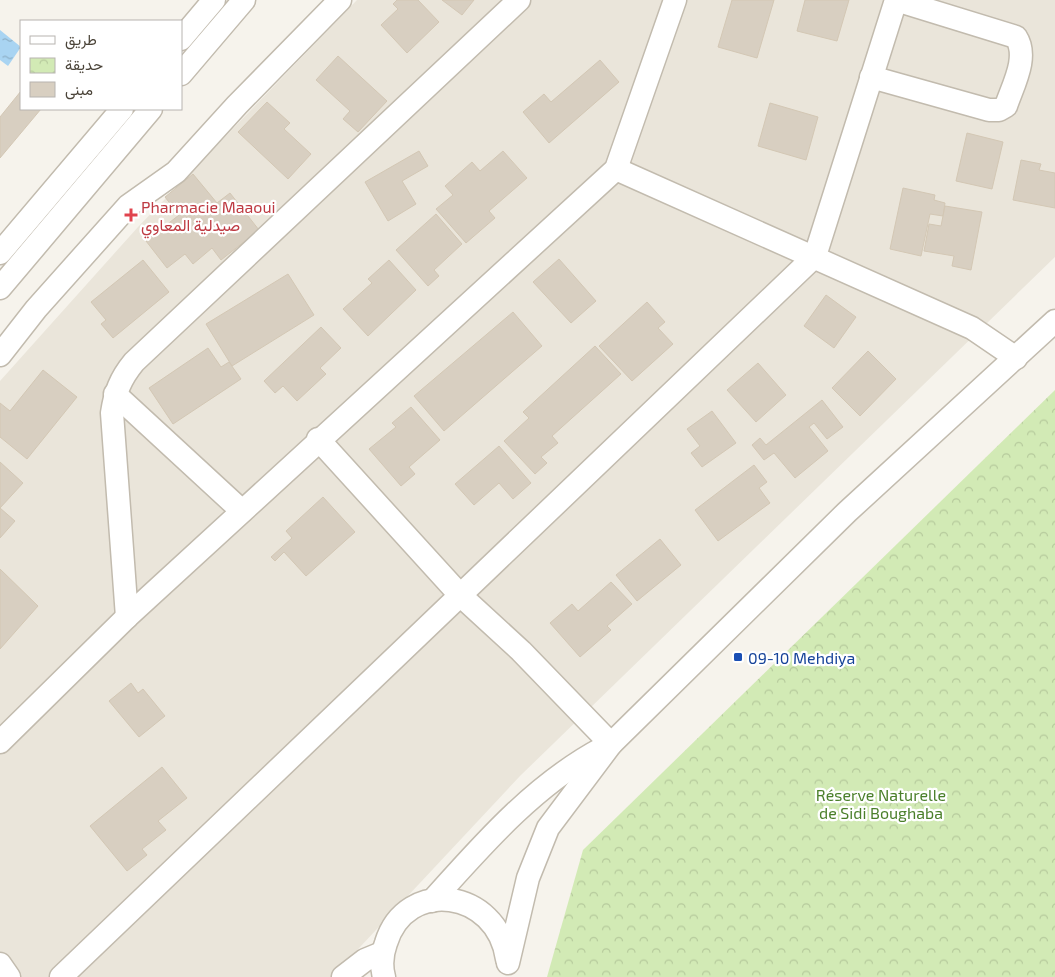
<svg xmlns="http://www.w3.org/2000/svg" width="1055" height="977" font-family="'Exo 2',Vazirmatn,sans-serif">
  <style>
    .residential { fill: #eae5da }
    .park { fill: url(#park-crowns) }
    .water { fill: url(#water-ripples) }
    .building { fill: #d8cfc1; stroke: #d3c7b4 }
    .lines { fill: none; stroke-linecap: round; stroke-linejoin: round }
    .minor-casing { stroke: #c2bbae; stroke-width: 25 }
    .minor { stroke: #fff; stroke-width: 22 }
    .health-dot { fill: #e0444e; stroke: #fff; stroke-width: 2 }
    .transit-dot { fill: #1a4fb4; stroke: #fff; stroke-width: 2 }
    .labels { text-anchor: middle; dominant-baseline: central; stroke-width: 4.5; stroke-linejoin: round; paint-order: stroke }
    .health-label { font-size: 16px; fill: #be3a42; stroke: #fff; text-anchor: start }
    .transit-label { font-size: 16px; fill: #164399; stroke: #fff; text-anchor: start }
    .park-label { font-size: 16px; fill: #4a7f2a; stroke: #fff }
  </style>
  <defs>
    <pattern id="park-crowns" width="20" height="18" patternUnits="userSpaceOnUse" patternTransform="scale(1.25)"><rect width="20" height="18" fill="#d2eab5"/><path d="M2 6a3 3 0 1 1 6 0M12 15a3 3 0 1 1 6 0" fill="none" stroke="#b6ca9c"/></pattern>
    <pattern id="water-ripples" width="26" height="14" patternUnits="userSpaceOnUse" patternTransform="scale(1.25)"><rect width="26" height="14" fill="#a9d4f2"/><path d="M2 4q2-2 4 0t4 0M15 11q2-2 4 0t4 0" fill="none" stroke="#8caec5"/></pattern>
  </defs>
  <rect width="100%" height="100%" fill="#f6f3ec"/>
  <path class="residential" d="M357,0h698v257l-535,519 -188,201h-332v-596l138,-154z"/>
  <path class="park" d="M1055,390v587h-508l36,-127z"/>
  <path class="water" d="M0,30l21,17 -13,19 -8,-6z"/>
  <g class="building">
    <path d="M397,0h21l21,22 -32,31 -26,-28 17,-16 -5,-5z"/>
    <path d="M442,0h32l-12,15z"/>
    <path d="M732,0h42l-17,58 -39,-11z"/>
    <path d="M805,0h44l-12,41 -40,-10z"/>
    <path d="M338,56l49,45 -29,31 -15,-13 7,-8 -34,-31z"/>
    <path d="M600,60l19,22 -70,61 -26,-31 21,-18 7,8z"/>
    <path d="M21,91v18h20l-41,49v-41z"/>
    <path d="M267,102l23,21 -6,6 27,25 -23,25 -50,-47z"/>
    <path d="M770,103l48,14 -12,43 -48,-14z"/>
    <path d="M967,133l36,9 -11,47 -36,-8z"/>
    <path d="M419,151l9,15 -26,15 14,23 -28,17 -23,-39z"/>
    <path d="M503,151l24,27 -38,33 6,7 -29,25 -30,-34 17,-14 -8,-9 27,-24 8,9z"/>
    <path d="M1021,160l20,4 -2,6 16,3v35l-42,-8z"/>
    <path d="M193,174l24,29 13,-10 29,37 -38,30 -9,-12 -19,16 -8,-10 -18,14 -21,-27 33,-26 -14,-18z"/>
    <path d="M903,188l32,7 -1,5 11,3 -2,13 -13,-2 -9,42 -31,-7z"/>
    <path d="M945,206l37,6 -11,58 -19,-4 2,-10 -30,-5 5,-27 12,2z"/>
    <path d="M436,214l26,30 -28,26 5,6 -11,10 -32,-36z"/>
    <path d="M559,259l37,42 -25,22 -38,-41z"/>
    <path d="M143,260l26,32 -56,46 -12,-14 5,-4 -15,-18z"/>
    <path d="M389,260l27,30 -48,46 -25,-27 29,-26 -4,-4z"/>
    <path d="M288,274l26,41 -82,51 -26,-42z"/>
    <path d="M826,295l30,22 -22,31 -30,-22z"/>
    <path d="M647,302l18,20 -7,6 15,16 -41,37 -33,-35z"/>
    <path d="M513,312l29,34 -98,85 -30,-35z"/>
    <path d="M321,327l20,21 -21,20 6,6 -29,27 -14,-15 -8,7 -11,-12z"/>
    <path d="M595,346l26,28 -69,62 6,7 -17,14 6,6 -12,11 -31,-33 25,-23 -6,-6z"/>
    <path d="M208,348l13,19 8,-5 12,17 -68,45 -24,-36z"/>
    <path d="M868,351l28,28 -36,37 -28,-28z"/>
    <path d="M758,363l28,32 -30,27 -29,-32z"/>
    <path d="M43,370l34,27 -50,62 -27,-22v-34l10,8z"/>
    <path d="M822,400l21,27 -16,12 -13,-16 -5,4 19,24 -33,27 -21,-25 -10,7 -12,-15 8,-7 6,7z"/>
    <path d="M411,407l29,33 -31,27 6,7 -14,12 -32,-37 27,-22 -4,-4z"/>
    <path d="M712,411l24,32 -34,24 -11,-14 9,-7 -13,-17z"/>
    <path d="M499,446l32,37 -18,16 -14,-16 -25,22 -19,-21z"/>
    <path d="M0,462l23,21 -23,25 15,13 -15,17z"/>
    <path d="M754,465l13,17 -8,6 11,15 -52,38 -23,-31z"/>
    <path d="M323,497l32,35 -49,44 -22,-24 -9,9 -4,-4 21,-19 -6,-7z"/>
    <path d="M660,539l21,26 -44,36 -21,-26z"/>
    <path d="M0,569l38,37 -38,43z"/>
    <path d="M611,582l21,22 -25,22 4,4 -31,27 -30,-34 22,-19 6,7z"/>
    <path d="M131,683l7,10 5,-4 22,27 -26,21 -30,-36z"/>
    <path d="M162,767l25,31 -29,23 8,9 -24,19 5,6 -20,16 -37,-45z"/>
  </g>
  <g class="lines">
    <g class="minor-casing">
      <g id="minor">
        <path d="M181,39l33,-39"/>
        <path d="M181,74l63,-74"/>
        <path d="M871,77l118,33h10l7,-4c7,-21 23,-49 10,-69l-120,-37"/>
        <path d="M616,169l356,159 44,30"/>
        <path d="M0,253l122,-144"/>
        <path d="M0,288l151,-179"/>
        <path d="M0,355l36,-46 92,-103 48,-34 61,-67 103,-105"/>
        <path d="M115,394l127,117"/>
        <path d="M318,439l142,156 61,56 90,93"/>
        <path d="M127,617l-15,-204c3,-20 8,-34 22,-51l385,-362"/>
        <path d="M0,742l127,-125 489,-448 59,-169"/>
        <path d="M432,901c51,-57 103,-117 171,-153"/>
        <path d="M508,963l20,-85 20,-50 63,-84 236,-232 208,-191"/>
        <path d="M0,964l9,13"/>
        <path d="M61,977l754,-721 81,-256"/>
        <path d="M343,977l22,-17 17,-7"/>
        <path d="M384,977c-3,-11 -2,-23 2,-34 20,-66 111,-54 121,16"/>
      </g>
    </g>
    <use href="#minor" class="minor"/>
  </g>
  <path class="health-dot" d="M128.5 207.5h5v5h5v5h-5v5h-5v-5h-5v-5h5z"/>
  <rect class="transit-dot" x="733" y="652" width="10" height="10" rx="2.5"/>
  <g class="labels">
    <g class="health-label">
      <text x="141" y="206">Pharmacie Maaoui<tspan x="141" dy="18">صيدلية المعاوي</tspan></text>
    </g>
    <g class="transit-label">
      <text x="748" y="657">09-10 Mehdiya</text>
    </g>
    <g class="park-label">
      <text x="881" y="794">Réserve Naturelle<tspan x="881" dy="18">de Sidi Boughaba</tspan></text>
    </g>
  </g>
  <rect x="20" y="20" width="162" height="90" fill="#ffffff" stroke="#b7b4b0"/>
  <rect x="30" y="36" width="25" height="8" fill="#ffffff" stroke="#b7b4b0"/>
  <text x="65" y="45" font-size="15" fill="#4b4439">طريق</text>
  <rect x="30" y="58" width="25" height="15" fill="url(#park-crowns)" stroke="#b7b4b0"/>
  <text x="65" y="70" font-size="15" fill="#4b4439">حديقة</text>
  <rect x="30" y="82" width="25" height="15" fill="#d8cfc1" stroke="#b7b4b0"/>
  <text x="65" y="95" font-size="15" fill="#4b4439">مبنى</text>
</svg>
